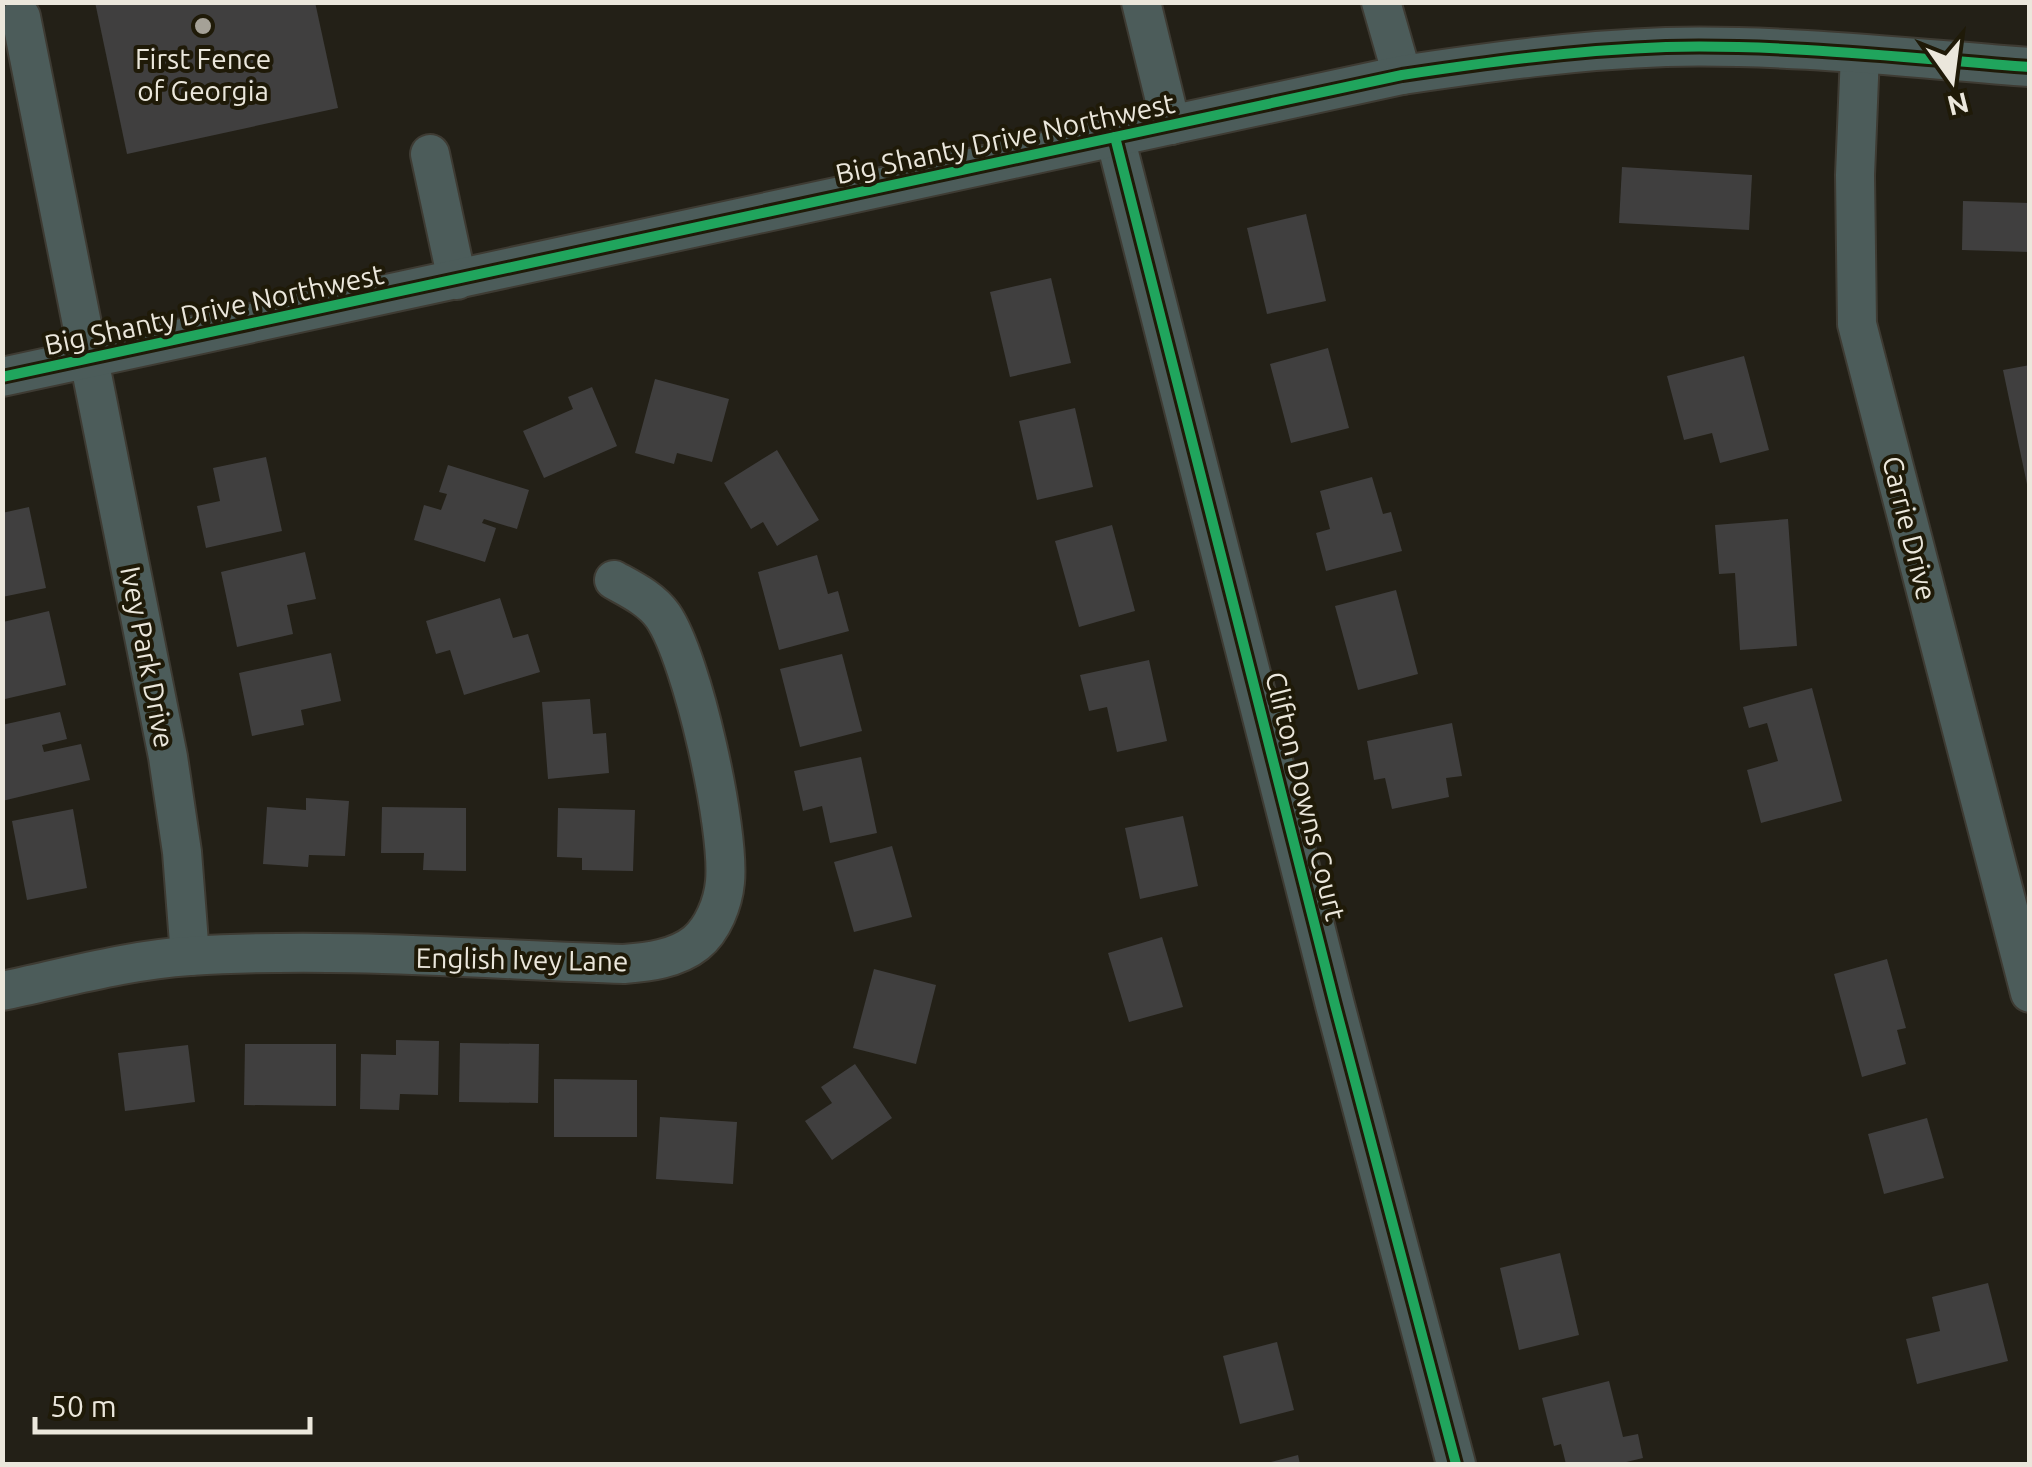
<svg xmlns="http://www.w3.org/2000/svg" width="2032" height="1467" font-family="Ubuntu,sans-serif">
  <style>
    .building { fill: #403f3f }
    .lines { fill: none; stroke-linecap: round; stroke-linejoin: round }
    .minor-casing { stroke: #3e3b33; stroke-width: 42 }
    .minor { stroke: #4c5c5a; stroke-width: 38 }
    .cycleway-casing { stroke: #1f1a08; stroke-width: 16 }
    .cycleway { stroke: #20a55d; stroke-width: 10 }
    .poi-dot { fill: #a5a197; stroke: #1f1a08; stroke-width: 4 }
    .labels { text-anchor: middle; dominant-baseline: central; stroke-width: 8; stroke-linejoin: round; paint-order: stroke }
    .poi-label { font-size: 28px; fill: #ebe7dc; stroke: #1f1a08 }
    .street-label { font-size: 28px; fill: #ebe7dc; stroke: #1f1a08 }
  </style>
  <rect width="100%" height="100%" fill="#232017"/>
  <g class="building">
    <path d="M95,2h220l23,106 -211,46z"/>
    <path d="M1622,167l130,8 -3,55 -130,-7z"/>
    <path d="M1963,201l67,2v49l-68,-2z"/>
    <path d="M1306,214l20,87 -59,13 -20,-86z"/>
    <path d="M1051,278l20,85 -61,14 -20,-85z"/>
    <path d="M1328,348l21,80 -58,15 -21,-79z"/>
    <path d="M1744,356l25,94 -49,13 -8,-30 -28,7 -17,-64z"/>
    <path d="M2030,365v124h-2l-25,-119z"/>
    <path d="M655,379l74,20 -17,63 -35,-9 -3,11 -39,-11z"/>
    <path d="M592,387l25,59 -73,32 -21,-47 50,-22 -5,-12z"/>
    <path d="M1075,408l18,79 -56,13 -18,-79z"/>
    <path d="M777,450l42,70 -42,26 -14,-24 -12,7 -27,-46z"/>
    <path d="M266,457l16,74 -76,17 -9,-42 23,-5 -7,-33z"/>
    <path d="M448,465l81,25 -12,39 -33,-10 -2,4 14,5 -11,34 -71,-22 10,-35 17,5 6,-16 -8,-2z"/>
    <path d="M1372,477l11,37 8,-2 11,39 -76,20 -10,-38 14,-4 -10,-38z"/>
    <path d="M29,507l17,81 -44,9v-84z"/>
    <path d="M1788,519l9,127 -57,4 -5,-77 -16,1 -4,-49z"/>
    <path d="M1112,525l23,86 -56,16 -24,-86z"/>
    <path d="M305,552l11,47 -29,6 6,29 -56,13 -16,-75z"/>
    <path d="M817,555l11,39 10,-3 11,40 -70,19 -21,-78z"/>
    <path d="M1396,590l22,84 -60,16 -23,-84z"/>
    <path d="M500,598l13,40 15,-4 12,38 -76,23 -14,-45 -14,4 -10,-33z"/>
    <path d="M49,611l17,74 -61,14 -2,-77z"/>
    <path d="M331,653l10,48 -40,9 3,15 -52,11 -13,-63z"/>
    <path d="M842,654l20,77 -62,16 -20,-78z"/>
    <path d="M1149,660l18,81 -50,11 -10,-45 -18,4 -9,-36z"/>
    <path d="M1812,688l30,113 -81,22 -14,-53 31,-9 -11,-38 -18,5 -6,-21z"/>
    <path d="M590,699l3,35 13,-1 3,40 -61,6 -6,-77z"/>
    <path d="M60,712l7,27 -25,6 2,7 37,-8 9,36 -88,21v-76z"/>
    <path d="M1452,723l10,53 -16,2 3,19 -57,12 -7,-31 -11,2 -7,-39z"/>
    <path d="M861,757l16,76 -47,10 -8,-37 -19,5 -9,-40z"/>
    <path d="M306,798l43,3 -4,55 -36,-1 -1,12 -45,-3 4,-57 39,3z"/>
    <path d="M382,807l84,1v63l-43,-1 1,-17h-43z"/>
    <path d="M558,808l77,2 -2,61 -51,-1v-12l-25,-1z"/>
    <path d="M73,809l14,79 -60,12 -15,-79z"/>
    <path d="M1183,816l15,70 -58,13 -15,-71z"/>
    <path d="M892,846l20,71 -58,15 -20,-70z"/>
    <path d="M1162,937l21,70 -54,15 -21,-69z"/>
    <path d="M1887,959l19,69 -9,2 9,34 -44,13 -28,-103z"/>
    <path d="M874,969l62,16 -20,79 -63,-16z"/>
    <path d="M396,1040l43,1 -1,54 -38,-1 -1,16 -39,-1 1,-55 35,1z"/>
    <path d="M460,1043l79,1 -1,59 -79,-1z"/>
    <path d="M245,1044h91v62l-92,-1z"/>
    <path d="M188,1045l7,57 -70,9 -7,-58z"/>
    <path d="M855,1064l37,54 -60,42 -27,-39 27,-18 -11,-16z"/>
    <path d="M554,1079l83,1v57h-83z"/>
    <path d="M660,1117l77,5 -4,62 -77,-5z"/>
    <path d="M1927,1118l17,60 -60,16 -16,-60z"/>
    <path d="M1560,1253l19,82 -60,15 -19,-82z"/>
    <path d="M1988,1283l20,78 -91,23 -11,-45 34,-8 -8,-34z"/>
    <path d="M1277,1342l17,68 -54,14 -17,-68z"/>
    <path d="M1609,1381l14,56 15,-3 5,24 -25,6h-52l-5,-20 -7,2 -12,-48z"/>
    <path d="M1298,1455l2,9h-33v-1z"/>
  </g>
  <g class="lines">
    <g class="minor-casing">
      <g id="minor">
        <path d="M1141,2l30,123"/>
        <path d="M1381,2l21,73"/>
        <path d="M21,17l147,740 14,95 8,104"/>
        <path d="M1860,54l-5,121 2,149 173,669"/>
        <path d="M1115,137l220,868 121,459"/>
        <path d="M430,154l27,126"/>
        <path d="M2,377l1400,-302c87,-13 175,-25 264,-28 120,-3 243,11 364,20"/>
        <path d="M2,991c62,-13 125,-31 188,-35 144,-9 290,3 434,8 24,-2 52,-5 72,-21 17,-14 27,-40 29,-61 5,-53 -32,-222 -62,-266 -12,-17 -31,-26 -49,-36"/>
      </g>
    </g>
    <use href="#minor" class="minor"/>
    <g class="cycleway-casing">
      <g id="cycleway">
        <path d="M1115,137l220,868 121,459"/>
        <path d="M2,377l1400,-302c87,-13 175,-25 264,-28 120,-3 243,11 364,20"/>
      </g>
    </g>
    <use href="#cycleway" class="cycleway"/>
  </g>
  <circle class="poi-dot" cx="203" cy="26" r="10"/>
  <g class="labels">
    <g class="poi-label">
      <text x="203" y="58">First Fence<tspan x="203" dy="32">of Georgia</tspan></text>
    </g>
    <g class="street-label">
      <text transform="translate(1005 138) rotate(-12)">Big Shanty Drive Northwest</text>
      <text transform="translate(214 309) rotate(-12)">Big Shanty Drive Northwest</text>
      <text transform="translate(1910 528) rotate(76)">Carrie Drive</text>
      <text transform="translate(148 657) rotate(79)">Ivey Park Drive</text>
      <text transform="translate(1306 796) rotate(76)">Clifton Downs Court</text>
      <text transform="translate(522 959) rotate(1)">English Ivey Lane</text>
    </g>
  </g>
  <rect width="2032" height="1467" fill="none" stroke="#ebe7dc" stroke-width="10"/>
  <g transform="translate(1952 80) rotate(166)" stroke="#1f1a08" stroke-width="8" paint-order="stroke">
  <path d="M0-8L18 38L0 25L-18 38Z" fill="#ebe7dc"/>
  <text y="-15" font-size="28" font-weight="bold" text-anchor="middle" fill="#ebe7dc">N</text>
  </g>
  <path d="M35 1417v15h275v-15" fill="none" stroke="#ebe7dc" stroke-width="5"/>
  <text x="50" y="1417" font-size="30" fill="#ebe7dc" stroke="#1f1a08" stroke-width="8" paint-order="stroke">50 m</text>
</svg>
